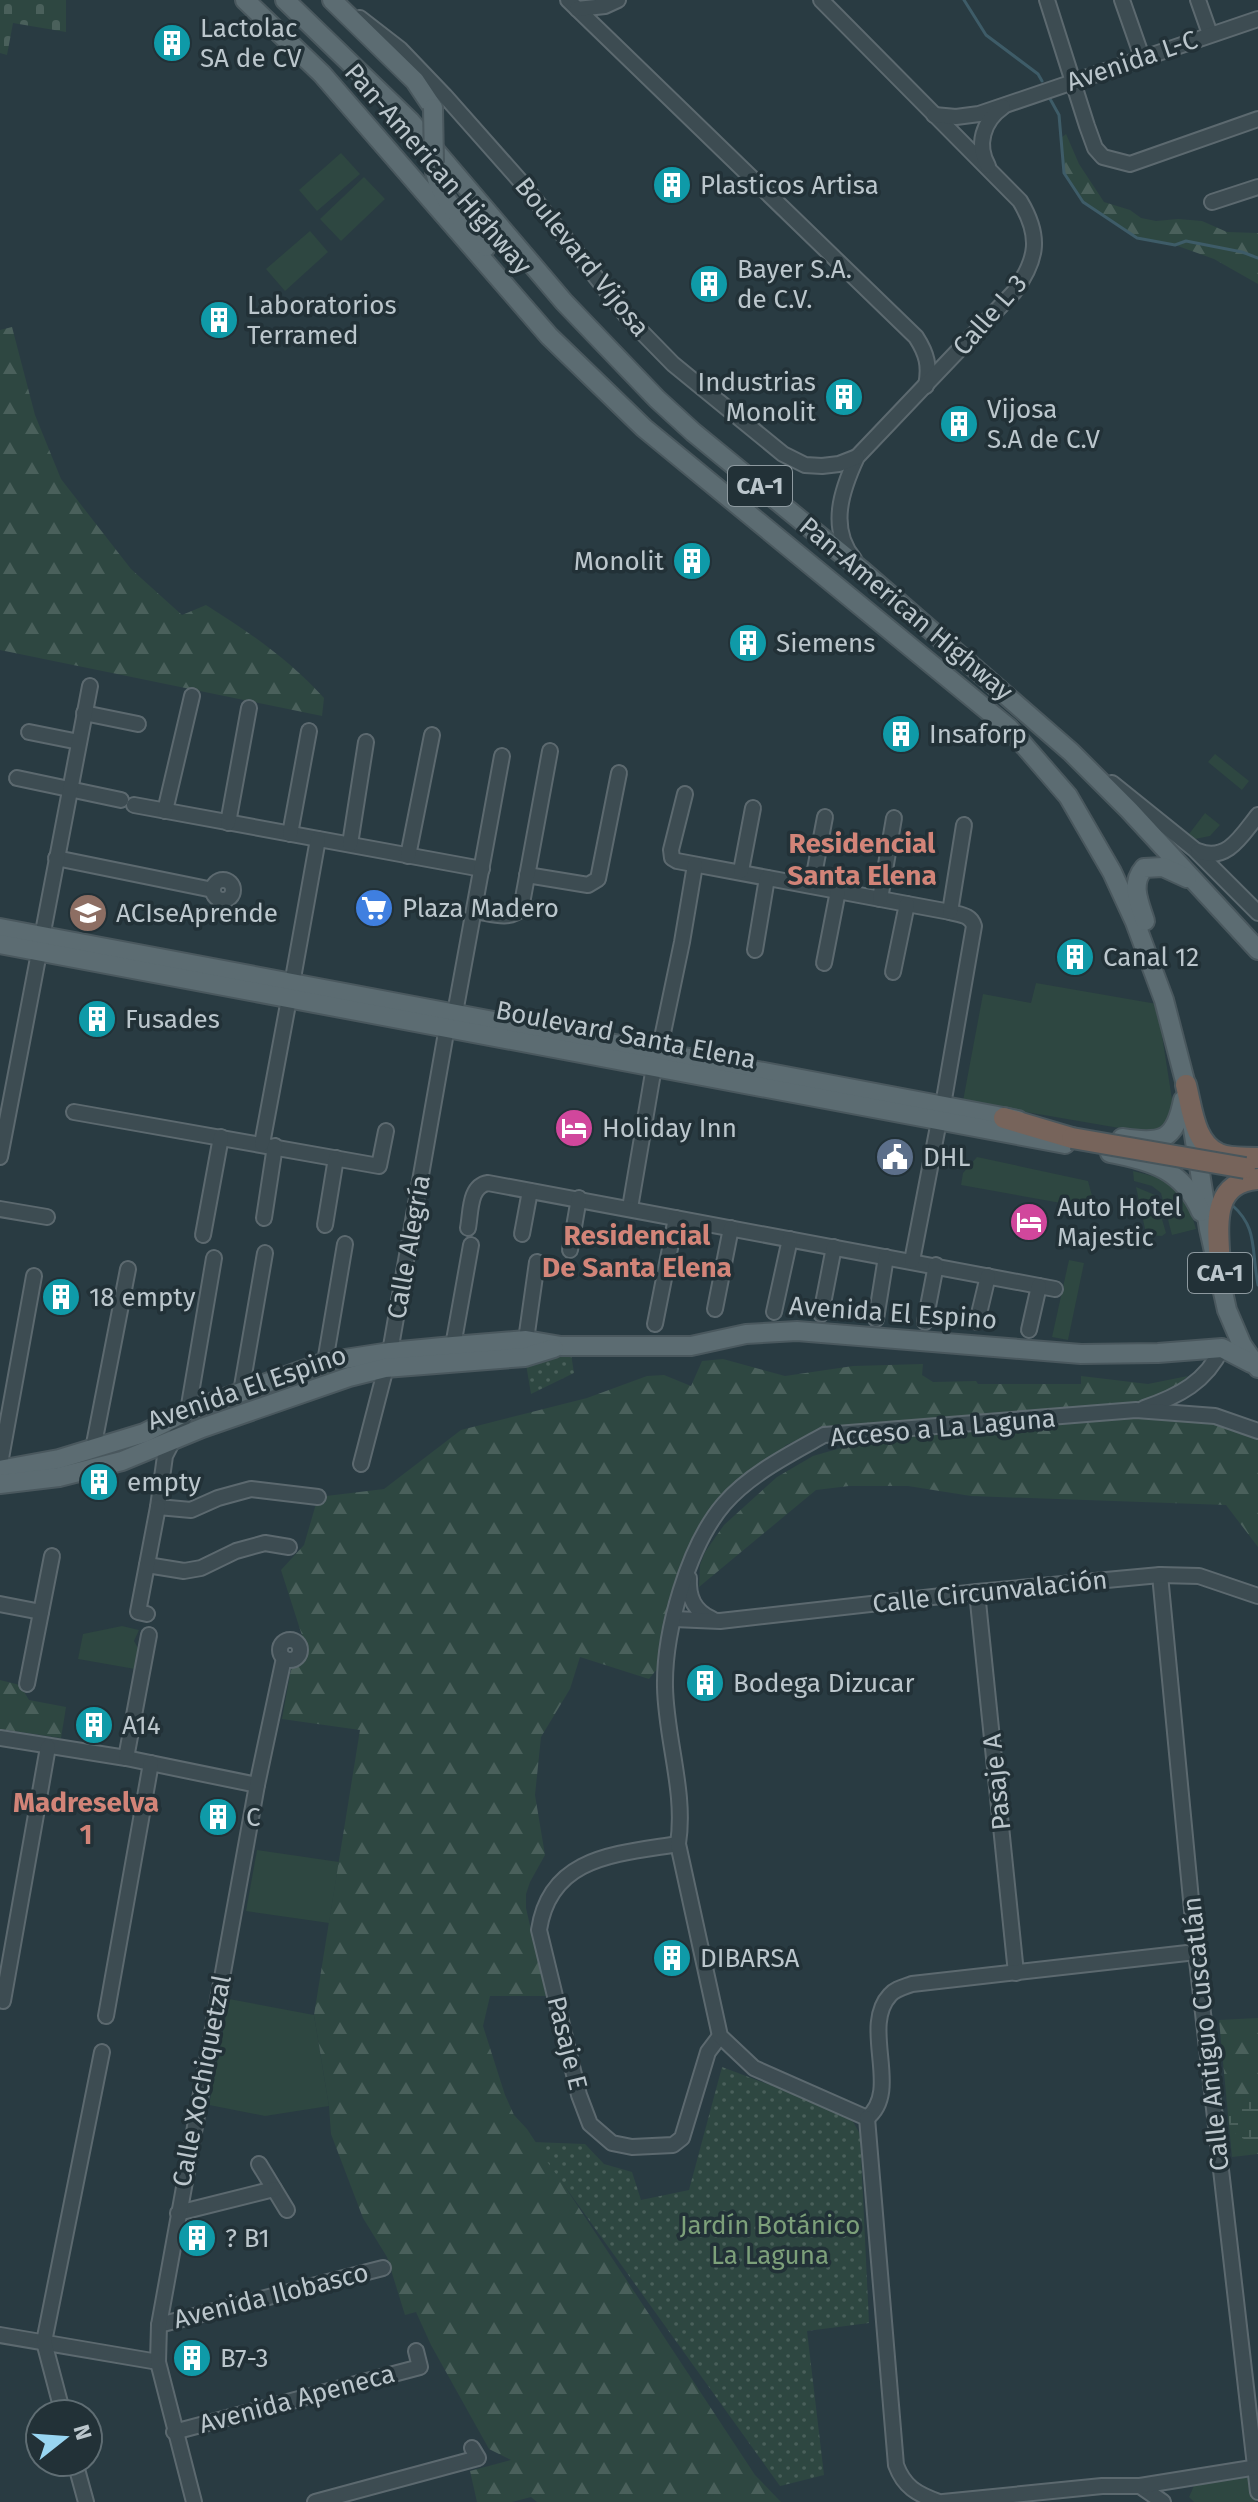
<svg xmlns="http://www.w3.org/2000/svg" width="1258" height="2502" font-family="'Fira Sans',sans-serif">
  <style>
    .grass { fill: #2e4741 }
    .forest { fill: url(#forest-firs) }
    .wetland { fill: url(#wetland-marsh) }
    .cemetery { fill: url(#cemetery-stones) }
    .park { fill: url(#park-dots) }
    .lines { fill: none; stroke-linecap: round; stroke-linejoin: round }
    .stream { stroke: #3e5c68; stroke-width: 3 }
    .minor-casing { stroke: #5c696f; stroke-width: 18 }
    .major-casing { stroke: #4a585e; stroke-width: 22 }
    .highway-casing { stroke: #48565c; stroke-width: 24 }
    .minor { stroke: #3d4c52; stroke-width: 14 }
    .major { stroke: #5c6c72; stroke-width: 18 }
    .highway { stroke: #77645b; stroke-width: 20 }
    .major-bridge-casing { stroke: #4a585e; stroke-width: 22; stroke-linecap: butt }
    .highway-bridge-casing { stroke: #48565c; stroke-width: 24; stroke-linecap: butt }
    .major-bridge { stroke: #5c6c72; stroke-width: 18 }
    .highway-bridge { stroke: #77645b; stroke-width: 20 }
    .labels { text-anchor: middle; dominant-baseline: central; stroke-width: 7; stroke-linejoin: round; paint-order: stroke }
    .shield { fill: #223137; stroke: #8d999f; stroke-width: 2 }
    .shield-label { font-size: 24px; font-weight: bold; fill: #bbc6cc }
    .poi-label { font-size: 26px; fill: #bbc6cc; stroke: #223137; text-anchor: start }
    .street-label { font-size: 26px; fill: #bbc6cc; stroke: #223137 }
    .park-label { font-size: 26px; fill: #7da07a; stroke: #223137 }
    .neighbourhood-label { font-size: 28px; font-weight: bold; fill: #d28478; stroke: #223137 }
  </style>
  <defs>
    <pattern id="forest-firs" width="22" height="20" patternUnits="userSpaceOnUse" patternTransform="scale(2)"><rect width="22" height="20" fill="#2e4741"/><path d="M5 1l3.5 6h-7zM16 11l3.5 6h-7z" fill="#4a605b"/></pattern>
    <pattern id="wetland-marsh" width="20" height="14" patternUnits="userSpaceOnUse" patternTransform="scale(2)"><rect width="20" height="14" fill="#2e4741"/><path d="M1 5h8M5 5V1M11 12h8M15 12V8" fill="none" stroke="#4a605b"/></pattern>
    <pattern id="cemetery-stones" width="16" height="16" patternUnits="userSpaceOnUse" patternTransform="scale(2)"><rect width="16" height="16" fill="#2e4741"/><path d="M2 7V4a2 2 0 0 1 4 0v3zM10 15v-3a2 2 0 0 1 4 0v3z" fill="#4a605b"/></pattern>
    <pattern id="park-dots" width="8" height="8" patternUnits="userSpaceOnUse" patternTransform="scale(2)"><rect width="8" height="8" fill="#2e4741"/><path d="M2 2h.1M6 6h.1" fill="none" stroke="#4a605b" stroke-width="1.8" stroke-linecap="round"/></pattern>
  </defs>
  <rect width="100%" height="100%" fill="#293b42"/>
  <g class="grass">
    <path d="M341,153l19,21 -43,37 -18,-21z"/>
    <path d="M364,177l21,22 -44,42 -21,-22z"/>
    <path d="M310,231l18,21 -43,39 -19,-22z"/>
    <path d="M1215,754l34,27 -7,9 -34,-28z"/>
    <path d="M1205,813l15,12 -10,11 -15,3 -6,-5z"/>
    <path d="M1036,983l121,21 18,114 -21,16 -191,-33 20,-107 48,9z"/>
    <path d="M977,1157l111,24 6,22 -5,5 -128,-23 2,-12z"/>
    <path d="M1133,1171c40,9 52,18 63,58l-24,6 -11,-42 -9,-7 -18,-5z"/>
    <path d="M1136,1187l19,8 11,38 -4,3 -12,-1 -5,-6z"/>
    <path d="M1069,1260l15,3 -16,77 -16,-3z"/>
    <path d="M370,1362l-179,62 1,-6 107,-39z"/>
    <path d="M122,1626l17,4 -5,11 5,9 -4,19 -57,-10 5,-25z"/>
    <path d="M257,1850l82,12 -10,61 -83,-12z"/>
    <path d="M229,1999l85,16 15,91 -64,10 -56,-11z"/>
    <path d="M1253,2476l3,26h-62l-5,-5 8,-18z"/>
  </g>
  <g class="forest">
    <path d="M1066,134l13,30 25,38 26,8 11,8 15,3 22,-2 24,2 25,11 31,1v51l-44,-25 -39,-14 -38,-7 -54,-36 -19,-29 -3,-35z"/>
    <path d="M12,327l23,88 26,64 70,90 51,46 24,-10c46,29 82,54 118,93l-2,18 -322,-66v-320z"/>
    <path d="M723,1359l62,17 68,-10 70,-2 -1,11 11,7 43,-1 2,3h103v-8l67,8 40,-8 -17,15 -33,12 -175,19 -136,5 -41,18 -28,30 -42,32 -49,119 -9,42 -9,11 -69,-22 -10,32 -29,48 -6,58 10,60 -15,27 -4,12v14l20,88h-56l-7,30 22,69 9,20 13,14 228,346 26,27h-244l-6,-5 -19,5h-35l-7,-31 41,-11 -22,-11 -58,-104 -15,-33 -11,3 -18,-58 -24,-39 -32,-84 -2,-28 -15,-91 46,-285 -78,-11 9,-50 9,-6 7,-12 -26,-81 23,-25 14,-48 66,-8 77,-59 126,-32 60,-22 17,-1 27,11 11,-25z"/>
    <path d="M1156,1415l52,4 50,16v112l-32,-42 -255,-9 -63,-10h-59l-33,4 -117,97 1,-22 5,-13 19,-27 53,-48 36,-21 59,-17z"/>
    <path d="M0,1680l20,5 9,15 37,7 -5,31 -61,-9z"/>
    <path d="M1258,2018v136l-26,3 -13,-137z"/>
  </g>
  <path class="wetland" d="M1258,2093v47c-21,4 -40,-18 -23,-36 6,-6 15,-9 23,-11z"/>
  <path class="cemetery" d="M0,0h66v32l-53,-9 -6,32 -7,-2z"/>
  <g class="park">
    <path d="M571,1354l3,19 -43,21 -6,-36z"/>
    <path d="M722,2067l118,44 11,7 9,16 9,189 -62,8 17,144 -44,11 -247,-344 52,2 19,20 28,8 9,28 48,-10z"/>
  </g>
  <g class="lines">
    <g class="stream">
      <path d="M964,0l22,35 52,39 4,7"/>
      <path d="M1049,97l10,18 5,58 19,29 54,36 38,7 11,-4 56,11 16,6"/>
      <path d="M1232,1205c26,23 19,43 26,80"/>
    </g>
    <g class="minor-casing">
      <g id="minor">
        <path d="M568,0l348,337c11,17 14,29 10,49"/>
        <path d="M821,0l199,201c21,35 18,58 -6,91l-157,165c-15,32 -29,71 -3,102"/>
        <path d="M1047,0l40,126 8,22 8,9 27,7 128,-45"/>
        <path d="M1122,0l20,57"/>
        <path d="M1198,0l12,34"/>
        <path d="M577,9l28,-3 13,-6"/>
        <path d="M360,18l40,31 45,47 77,87 106,135 45,46 110,90 22,11 17,1 17,-2 18,-7"/>
        <path d="M934,115l22,2 23,-3 279,-95"/>
        <path d="M988,166c-12,-21 -5,-45 15,-59"/>
        <path d="M1212,202l46,-15"/>
        <path d="M84,713l54,11"/>
        <path d="M29,732l50,10"/>
        <path d="M17,778l104,22"/>
        <path d="M1112,783l82,66 64,64"/>
        <path d="M685,794l-14,56 1,8 5,3 273,51c11,3 21,3 24,14l-31,179"/>
        <path d="M134,805l348,64"/>
        <path d="M165,811l27,-115"/>
        <path d="M228,823l21,-115"/>
        <path d="M290,834l19,-103"/>
        <path d="M350,844l16,-102"/>
        <path d="M1198,851c29,12 44,-16 60,-36"/>
        <path d="M408,856l24,-121"/>
        <path d="M56,858l157,32"/>
        <path d="M741,871l12,-63"/>
        <path d="M527,875l61,10 10,-6 21,-106"/>
        <circle cx="223" cy="890" r="10"/>
        <path d="M812,885l13,-68"/>
        <path d="M880,899l14,-81"/>
        <path d="M475,911c15,2 34,10 46,-2l29,-158"/>
        <path d="M950,912l14,-87"/>
        <path d="M755,950l12,-72"/>
        <path d="M824,963l14,-72"/>
        <path d="M893,972l14,-68"/>
        <path d="M292,984l26,-145"/>
        <path d="M455,1013l47,-257"/>
        <path d="M659,1052l23,-110 13,-77"/>
        <path d="M74,1112l305,54 7,-35"/>
        <path d="M262,1144l27,-145"/>
        <path d="M0,1157l90,-471"/>
        <path d="M630,1208l24,-141"/>
        <path d="M0,1209l47,8"/>
        <path d="M264,1218l11,-72"/>
        <path d="M325,1225l11,-67"/>
        <path d="M468,1228c3,-16 1,-42 20,-45l567,106"/>
        <path d="M522,1234l8,-43"/>
        <path d="M203,1235l18,-98"/>
        <path d="M570,1250l9,-52"/>
        <path d="M214,1258l-26,153 -23,45 -7,51 33,3 27,-12 33,-9 67,8"/>
        <path d="M912,1261l27,-140"/>
        <path d="M715,1309l16,-81"/>
        <path d="M774,1312l16,-73"/>
        <path d="M821,1314l13,-67"/>
        <path d="M876,1319l10,-62"/>
        <path d="M925,1322l11,-57"/>
        <path d="M977,1322l11,-46"/>
        <path d="M655,1324l21,-106"/>
        <path d="M1029,1330l10,-44"/>
        <path d="M526,1340l11,-78"/>
        <path d="M453,1346l18,-101"/>
        <path d="M325,1362l20,-118"/>
        <path d="M241,1392l24,-139"/>
        <path d="M1144,1408c35,-12 62,-26 78,-60"/>
        <path d="M93,1449l35,-180"/>
        <path d="M0,1464l34,-188"/>
        <path d="M361,1464l29,-112 57,-325"/>
        <path d="M147,1565l37,6 17,-3 35,-17 29,-8 24,4"/>
        <path d="M1160,1575l36,377 62,540"/>
        <path d="M689,1578c-1,19 5,33 23,41"/>
        <path d="M977,1592l39,381"/>
        <path d="M0,1604l41,8"/>
        <path d="M147,1614l-9,-2 20,-105"/>
        <path d="M674,1619l46,2 257,-29 183,-17 39,1 59,20"/>
        <circle cx="290" cy="1650" r="10"/>
        <path d="M27,1684l25,-128"/>
        <path d="M0,1738l126,20 131,27"/>
        <path d="M126,1758l23,-123"/>
        <path d="M678,1844c-62,10 -128,12 -139,86l40,165 11,29 22,19 20,4 41,-2 9,-7 26,-86 12,-16"/>
        <path d="M3,2001l45,-254"/>
        <path d="M106,2016l45,-253"/>
        <path d="M867,2118l-113,-50 -34,-32 -42,-192c8,-52 -12,-104 -13,-157 -1,-55 23,-141 59,-183 26,-30 66,-50 100,-69l312,-25 79,6 43,15"/>
        <path d="M867,2118c35,-27 -7,-91 23,-123 5,-6 14,-8 22,-11l284,-32"/>
        <path d="M867,2118l29,347c8,22 21,29 43,37"/>
        <path d="M259,2164l28,46"/>
        <path d="M178,2213l96,-24"/>
        <path d="M159,2325l224,-57"/>
        <path d="M0,2335l158,27"/>
        <path d="M63,2414l-19,-72 58,-290"/>
        <path d="M174,2432l246,-65 -4,-16"/>
        <path d="M75,2462l11,40"/>
        <path d="M1140,2486l23,16"/>
        <path d="M194,2502l-36,-140 1,-37 98,-540 27,-127"/>
        <path d="M315,2502l163,-44 -6,-10"/>
        <path d="M943,2502l159,-16h38l118,-19"/>
      </g>
    </g>
    <g class="major-casing">
      <g id="major">
        <path d="M245,0l77,74 227,262 95,92 365,300 59,68 44,76 23,50 29,78 22,85 23,144 18,81 15,35 16,23"/>
        <path d="M285,0l126,122 153,180 93,97 36,33 171,140 207,180 58,58 129,140"/>
        <path d="M332,0l83,81 18,27"/>
        <path d="M434,163c1,33 32,60 52,84"/>
        <path d="M1145,921c-6,-19 -15,-37 -1,-53l19,-1 24,11"/>
        <path d="M0,928l1018,192"/>
        <path d="M0,944l1065,200"/>
        <path d="M1122,1138c40,6 53,3 61,-38"/>
        <path d="M1110,1153c42,8 73,17 91,59"/>
        <path d="M0,1470l59,-11 85,-26 44,-22 137,-49 65,-10 63,-6 73,-6 35,6h130l55,-12 51,-3 284,23 77,-1 64,-5 29,15"/>
        <path d="M0,1484l59,-7 63,-16 80,-33 147,-51 36,-9 140,-11 29,-9"/>
      </g>
    </g>
    <g class="highway-casing">
      <g id="highway">
        <path d="M1186,1085c6,23 8,58 33,69 11,5 27,3 39,4"/>
        <path d="M1004,1118l68,20"/>
        <path d="M1220,1273c0,-38 -14,-90 38,-94"/>
      </g>
    </g>
    <use href="#minor" class="minor"/>
    <use href="#major" class="major"/>
    <use href="#highway" class="highway"/>
    <g class="major-bridge-casing">
      <path id="major-bridge" d="M433,108l1,55"/>
    </g>
    <g class="highway-bridge-casing">
      <path id="highway-bridge" d="M1072,1138l173,30"/>
    </g>
    <use href="#major-bridge" class="major-bridge"/>
    <use href="#highway-bridge" class="highway-bridge"/>
  </g>
  <defs>
    <g id="building-disc" transform="scale(2)"><circle r="9.5" fill="#0f9aa8" stroke="#223137"/><path d="M-4-6H4V6H1V3H-1V6H-4ZM-2.5-4.3h1.7v1.8h-1.7ZM.8-4.3h1.7v1.8H.8ZM-2.5-1h1.7V.8h-1.7ZM.8-1h1.7V.8H.8Z" fill="#fff"/></g>
    <g id="supermarket-disc" transform="scale(2)"><circle r="9.5" fill="#3f7fe0" stroke="#223137"/><path d="M-6-5.5h2.5l.6 2H6L4.5 2H-2.5L-4.4-4H-6ZM-1.5 3.2a1.3 1.3 0 1 0 .1 0ZM3 3.2a1.3 1.3 0 1 0 .1 0Z" fill="#fff"/></g>
    <g id="school-disc" transform="scale(2)"><circle r="9.5" fill="#8d6e63" stroke="#223137"/><path d="M0-5L7-2L0 1L-7-2ZM-4 1L0 2.5L4 1V4Q0 6-4 4Z" fill="#fff"/></g>
    <g id="hotel-disc" transform="scale(2)"><circle r="9.5" fill="#d1479c" stroke="#223137"/><path d="M-6-4.5h1.5V1H6V5H4.5V3h-9V5H-6ZM-4 0a1.8 1.8 0 1 1 3.6 0ZM.5 0V-2.5h3Q6-2.5 6 0Z" fill="#fff"/></g>
    <g id="civic-disc" transform="scale(2)"><circle r="9.5" fill="#5c6f8a" stroke="#223137"/><path d="M-.6-6.5H3V-4.5H.6V-3L4-1V1h2V6H-6V1h2V-1L-.6-3ZM-1.2 2.5V6h2.4V2.5Z" fill="#fff"/></g>
  </defs>
  <g fill-rule="evenodd">
    <use href="#building-disc" x="172" y="43"/>
    <use href="#building-disc" x="672" y="185"/>
    <use href="#building-disc" x="709" y="284"/>
    <use href="#building-disc" x="219" y="320"/>
    <use href="#building-disc" x="844" y="397"/>
    <use href="#building-disc" x="959" y="424"/>
    <use href="#building-disc" x="692" y="561"/>
    <use href="#building-disc" x="748" y="643"/>
    <use href="#building-disc" x="901" y="734"/>
    <use href="#supermarket-disc" x="374" y="908"/>
    <use href="#school-disc" x="88" y="913"/>
    <use href="#building-disc" x="1075" y="957"/>
    <use href="#building-disc" x="97" y="1019"/>
    <use href="#hotel-disc" x="574" y="1128"/>
    <use href="#civic-disc" x="895" y="1157"/>
    <use href="#hotel-disc" x="1029" y="1222"/>
    <use href="#building-disc" x="61" y="1297"/>
    <use href="#building-disc" x="99" y="1482"/>
    <use href="#building-disc" x="705" y="1683"/>
    <use href="#building-disc" x="94" y="1725"/>
    <use href="#building-disc" x="218" y="1817"/>
    <use href="#building-disc" x="672" y="1958"/>
    <use href="#building-disc" x="197" y="2238"/>
    <use href="#building-disc" x="192" y="2358"/>
  </g>
  <g class="labels">
    <g class="shield">
      <rect x="728" y="466" width="64" height="40" rx="6"/>
      <rect x="1188" y="1253" width="64" height="40" rx="6"/>
    </g>
    <g class="shield-label">
      <text x="760" y="486">CA-1</text>
      <text x="1220" y="1273">CA-1</text>
    </g>
    <g class="poi-label">
      <text x="200" y="28">Lactolac<tspan x="200" dy="30">SA de CV</tspan></text>
      <text x="700" y="185">Plasticos Artisa</text>
      <text x="737" y="269">Bayer S.A.<tspan x="737" dy="30">de C.V.</tspan></text>
      <text x="247" y="305">Laboratorios<tspan x="247" dy="30">Terramed</tspan></text>
      <text x="816" y="382" text-anchor="end">Industrias<tspan x="816" dy="30">Monolit</tspan></text>
      <text x="987" y="409">Vijosa<tspan x="987" dy="30">S.A de C.V</tspan></text>
      <text x="664" y="561" text-anchor="end">Monolit</text>
      <text x="776" y="643">Siemens</text>
      <text x="929" y="734">Insaforp</text>
      <text x="402" y="908">Plaza Madero</text>
      <text x="116" y="913">ACIseAprende</text>
      <text x="1103" y="957">Canal 12</text>
      <text x="125" y="1019">Fusades</text>
      <text x="602" y="1128">Holiday Inn</text>
      <text x="923" y="1157">DHL</text>
      <text x="1057" y="1207">Auto Hotel<tspan x="1057" dy="30">Majestic</tspan></text>
      <text x="89" y="1297">18 empty</text>
      <text x="127" y="1482">empty</text>
      <text x="733" y="1683">Bodega Dizucar</text>
      <text x="122" y="1725">A14</text>
      <text x="246" y="1817">C</text>
      <text x="700" y="1958">DIBARSA</text>
      <text x="225" y="2238">? B1</text>
      <text x="220" y="2358">B7-3</text>
    </g>
    <g class="street-label">
      <text transform="translate(1132 61) rotate(-19)">Avenida L-C</text>
      <text transform="translate(438 169) rotate(49)">Pan-American Highway</text>
      <text transform="translate(582 257) rotate(51)">Boulevard Vijosa</text>
      <text transform="translate(990 315) rotate(-49)">Calle L 3</text>
      <text transform="translate(906 609) rotate(40)">Pan-American Highway</text>
      <text transform="translate(626 1035) rotate(11)">Boulevard Santa Elena</text>
      <text transform="translate(409 1247) rotate(-80)">Calle Alegría</text>
      <text transform="translate(893 1313) rotate(4)">Avenida El Espino</text>
      <text transform="translate(247 1388) rotate(-19)">Avenida El Espino</text>
      <text transform="translate(943 1428) rotate(-5)">Acceso a La Laguna</text>
      <text transform="translate(990 1592) rotate(-6)">Calle Circunvalación</text>
      <text transform="translate(997 1782) rotate(-96)">Pasaje A</text>
      <text transform="translate(1206 2034) rotate(-96)">Calle Antiguo Cuscatlán</text>
      <text transform="translate(567 2043) rotate(76)">Pasaje E</text>
      <text transform="translate(202 2081) rotate(-79)">Calle Xochiquetzal</text>
      <text transform="translate(271 2296) rotate(-14)">Avenida Ilobasco</text>
      <text transform="translate(297 2399) rotate(-15)">Avenida Apeneca</text>
    </g>
    <g class="park-label">
      <text x="770" y="2225">Jardín Botánico<tspan x="770" dy="30">La Laguna</tspan></text>
    </g>
    <g class="neighbourhood-label">
      <text x="862" y="843">Residencial<tspan x="862" dy="32">Santa Elena</tspan></text>
      <text x="637" y="1235">Residencial<tspan x="637" dy="32">De Santa Elena</tspan></text>
      <text x="86" y="1802">Madreselva<tspan x="86" dy="32">1</tspan></text>
    </g>
  </g>
  <g transform="translate(64 2438) rotate(73)"><circle r="38" fill="#223137" stroke="#5f6d73" stroke-width="2"/>
  <path d="M0-6L14 30L0 20L-14 30Z" fill="#99d6f2"/>
  <text y="-12" font-size="22" font-weight="bold" text-anchor="middle" fill="#bbc6cc">N</text>
  </g>
</svg>
